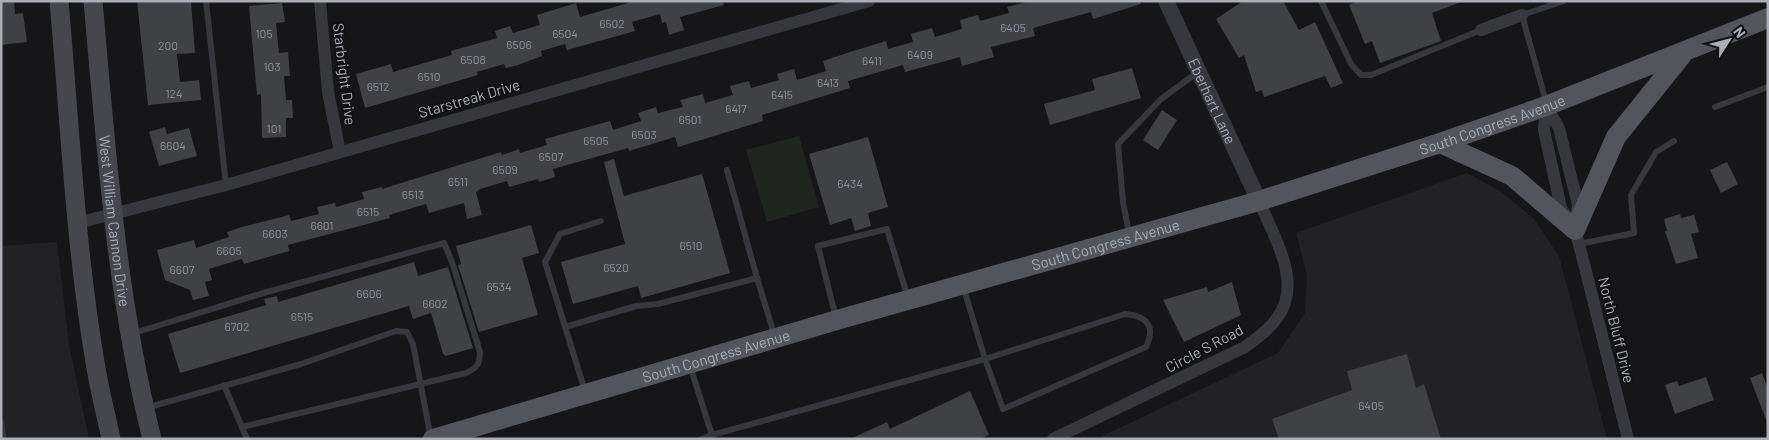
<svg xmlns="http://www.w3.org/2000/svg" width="1769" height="440" font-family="Barlow,sans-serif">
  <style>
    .built { fill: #222225 }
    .green { fill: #1e261f }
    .building { fill: #404145 }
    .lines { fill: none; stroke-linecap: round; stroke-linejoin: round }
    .service { stroke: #37383d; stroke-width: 6 }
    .minor { stroke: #37383d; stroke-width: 12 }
    .tertiary { stroke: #37383d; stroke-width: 16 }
    .secondary { stroke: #45474d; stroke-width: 19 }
    .primary { stroke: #53555c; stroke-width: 20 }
    .labels { text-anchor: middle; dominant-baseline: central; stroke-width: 4; stroke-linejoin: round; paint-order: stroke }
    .number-label { font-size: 12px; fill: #8e929b }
    .street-label { font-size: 15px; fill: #a8adb8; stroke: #111113 }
  </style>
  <rect width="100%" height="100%" fill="#161618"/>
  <g class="built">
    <path d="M1467,173l33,18 34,28 25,37 48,183h-511l182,-86 27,-40 2,-38 -11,-42z"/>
    <path d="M57,242l12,103 20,94h-88v-193z"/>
  </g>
  <path class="green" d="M799,136l20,71 -52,15 -21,-72z"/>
  <g class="building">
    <path d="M1,1h13l1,13 8,-1 4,29 -26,3z"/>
    <path d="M137,1h54l4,52 -18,1 3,28 19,-2 2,20 -53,5z"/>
    <path d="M635,1h88l1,4 -44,12 4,13 -15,5 -3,-13 -4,1 -2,-9 -28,8 3,9 -68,19 -2,-6 -24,7 1,5 -24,9 -12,3 -2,-4 -27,8 1,3 -113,33 -9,-34 35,-10 2,8 59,-17 -1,-4 46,-13 -2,-7 15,-5 3,7 27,-8 -3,-10 39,-12 4,14z"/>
    <path d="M1030,1h110l1,3 -48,15 -2,-7 -58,16 2,8 -44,11 3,10 -32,9 -2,-9 -55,15 -2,-7 -55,16 2,7 -88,27 1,6 -85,26 -3,-10 -46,14 -1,-3 -75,21 2,8 -16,5 -1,-3 -29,8 -2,-6 -27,8 -4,3 6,23 -15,4 -3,-16 -35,10 -3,-9 -37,11 1,3 -102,27 1,6 -45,13 -2,-5 -33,10 3,11 -7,2 4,14 -16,4 -3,-10 -25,-10 -8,-30 37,-10 2,8 33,-11 -2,-5 15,-5 47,-12 2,6 28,-7 -2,-7 18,-4 1,4 28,-8 -2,-7 20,-5v2l119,-37 1,3 17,-6 1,4 27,-8 -2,-6 65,-18 3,9 28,-9 -3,-8 18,-6 2,6 25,-6 -3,-7 23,-6 2,9 28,-8 -3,-9 19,-5 2,7 28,-8 -2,-6 17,-5 3,11 29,-9 -3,-10 27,-9 36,-11 2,8 25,-7 -2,-8 21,-6 3,9 27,-8 -2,-9 18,-5 2,6 29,-8 -2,-6z"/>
    <path d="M1243,1h40l16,29 16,-8 28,61 -12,5 -6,-12 -61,21 -2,-7 -6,2 -12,-37 -5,3 -23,-39z"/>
    <path d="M1357,1h103l1,1 -29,11 9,28 -61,22 -8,-22 -7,3 -16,-39z"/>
    <path d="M282,3l3,19 -9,1 3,30 9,-1 2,24h-6l2,24h6l1,18h-7v19l-24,1 -1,-44 -4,1 -8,-89z"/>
    <path d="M1132,68l9,30 -91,27 -6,-21 51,-14 -3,-11z"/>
    <path d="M1162,110l15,10 -19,30 -15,-10z"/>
    <path d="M165,127l2,7 22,-6 8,28 -38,10 -10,-34z"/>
    <path d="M868,137l20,70 -20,6 3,13 -16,5 -4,-13 -21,7 -21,-71z"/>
    <path d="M614,159l10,37 78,-22 28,99 -89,25 -3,-12 -65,18 -12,-42 64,-18 -21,-82z"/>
    <path d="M1727,162l11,22 -17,9 -11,-23z"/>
    <path d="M1680,214l1,4 13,-3 5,17 -8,2 7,24 -22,6 -11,-33h2l-3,-12z"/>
    <path d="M531,225l8,28 -17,5 16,57 -59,17 -21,-67 3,-1 -5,-18z"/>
    <path d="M414,262l4,14 30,-9 25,81 -27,8 -3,-2 -12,-41 -18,6 -4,-13 -229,67 -12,-39 98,-29 -2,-6 13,-3 1,6z"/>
    <path d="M1232,282l9,33 -57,27 -21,-42 44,-13 1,5z"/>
    <path d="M1407,354l9,34 8,-4 17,55h-162l-7,-20 80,-29 -5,-19z"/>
    <path d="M1762,373l6,16 -1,33 -17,-44z"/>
    <path d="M1706,377l8,23 -39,14 -10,-29 12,-4 2,5z"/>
    <path d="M970,391l19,44 -9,4h-130l37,-17 3,7z"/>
  </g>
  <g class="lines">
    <g class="service">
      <path d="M206,1l20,184"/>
      <path d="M1321,1l30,63 10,11h10l110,-45"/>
      <path d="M1546,102l-24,-87 42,-14"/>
      <path d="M1715,107l53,-20"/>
      <path d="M1129,234l-6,-32 -5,-58 43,-45 37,-27"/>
      <path d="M1579,244l55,-11 -3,-38 25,-43 18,-11"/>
      <path d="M757,278l18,59"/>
      <path d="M836,318l-18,-72 69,-17 21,69"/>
      <path d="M565,327l71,-21 22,-2 99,-26 -30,-108"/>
      <path d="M131,334l129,-40 184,-51 8,19 28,90c0,12 -3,16 -14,21l-224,54"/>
      <path d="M690,366l22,69 273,-76 140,-45c22,2 31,12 21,33l-143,62 -18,-50 -22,-73"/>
      <path d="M224,385l23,54"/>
      <path d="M585,391l-40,-129 15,-28 41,-13"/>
      <path d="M146,408l155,-44 95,-33 11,1 6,12 18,95"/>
      <path d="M1,422l2,17"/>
      <path d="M701,439l11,-4"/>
    </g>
    <g class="minor">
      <path d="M320,1l8,91 12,60"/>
      <path d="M1481,30l41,-15"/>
      <path d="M1546,106l-2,24 17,78 14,22 4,14 49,195"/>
      <path d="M1546,106l13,22 19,77 -2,12"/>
      <path d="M77,223l149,-38 643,-184"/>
      <path d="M1053,439l192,-92c12,-9 24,-17 32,-29 27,-35 -4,-83 -18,-117"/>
    </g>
    <path class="tertiary" id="s1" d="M1166,1l93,200"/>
    <g class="secondary">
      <path d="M59,1c11,123 16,246 37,367 4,24 10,47 15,71"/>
      <path id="s2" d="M93,1c13,146 23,295 59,438"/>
    </g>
    <g class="primary">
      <path d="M1440,143l72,33 63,54 41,-93 66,-82"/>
      <path id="s3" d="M433,439l404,-119 422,-119 181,-58 106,-37 222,-88"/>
    </g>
  </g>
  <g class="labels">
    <g class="number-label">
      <text x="612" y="23">6502</text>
      <text x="1013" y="27">6405</text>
      <text x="264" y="33">105</text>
      <text x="565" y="33">6504</text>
      <text x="519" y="44">6506</text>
      <text x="168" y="45">200</text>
      <text x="920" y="54">6409</text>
      <text x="473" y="59">6508</text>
      <text x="872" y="60">6411</text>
      <text x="272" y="66">103</text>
      <text x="429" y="76">6510</text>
      <text x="828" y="82">6413</text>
      <text x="378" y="86">6512</text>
      <text x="174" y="93">124</text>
      <text x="782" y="94">6415</text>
      <text x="736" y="108">6417</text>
      <text x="690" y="119">6501</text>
      <text x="274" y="128">101</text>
      <text x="644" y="134">6503</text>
      <text x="596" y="140">6505</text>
      <text x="173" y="145">6604</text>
      <text x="551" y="156">6507</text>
      <text x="505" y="169">6509</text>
      <text x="458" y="181">6511</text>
      <text x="850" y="183">6434</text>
      <text x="413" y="194">6513</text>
      <text x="368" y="211">6515</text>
      <text x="322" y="225">6601</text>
      <text x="275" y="233">6603</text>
      <text x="691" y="245">6510</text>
      <text x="229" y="250">6605</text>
      <text x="616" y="267">6520</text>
      <text x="182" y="269">6607</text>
      <text x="499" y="286">6534</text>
      <text x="369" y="293">6606</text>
      <text x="435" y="303">6602</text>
      <text x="302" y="316">6515</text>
      <text x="237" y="326">6702</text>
      <text x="1371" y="405">6405</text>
    </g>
    <g class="street-label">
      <text transform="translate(345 74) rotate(83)">Starbright Drive</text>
      <text transform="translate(469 98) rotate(-16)">Starstreak Drive</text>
      <text stroke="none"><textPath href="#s1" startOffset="110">Eberhart Lane</textPath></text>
      <text stroke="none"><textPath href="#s3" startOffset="1105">South Congress Avenue</textPath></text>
      <text stroke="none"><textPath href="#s2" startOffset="221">West William Cannon Drive</textPath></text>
      <text stroke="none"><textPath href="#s3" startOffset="700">South Congress Avenue</textPath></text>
      <text transform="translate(1617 330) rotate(76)">North Bluff Drive</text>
      <text transform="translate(1204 348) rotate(-28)">Circle S Road</text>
      <text stroke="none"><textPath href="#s3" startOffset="295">South Congress Avenue</textPath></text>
    </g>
  </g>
  <rect width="1769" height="440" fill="none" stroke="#a8adb8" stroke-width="5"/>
  <g transform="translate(1729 40) rotate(54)" stroke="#111113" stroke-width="4" paint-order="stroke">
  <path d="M0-4L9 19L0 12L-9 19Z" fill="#a8adb8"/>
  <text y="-8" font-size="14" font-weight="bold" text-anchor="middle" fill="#a8adb8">N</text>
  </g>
</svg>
